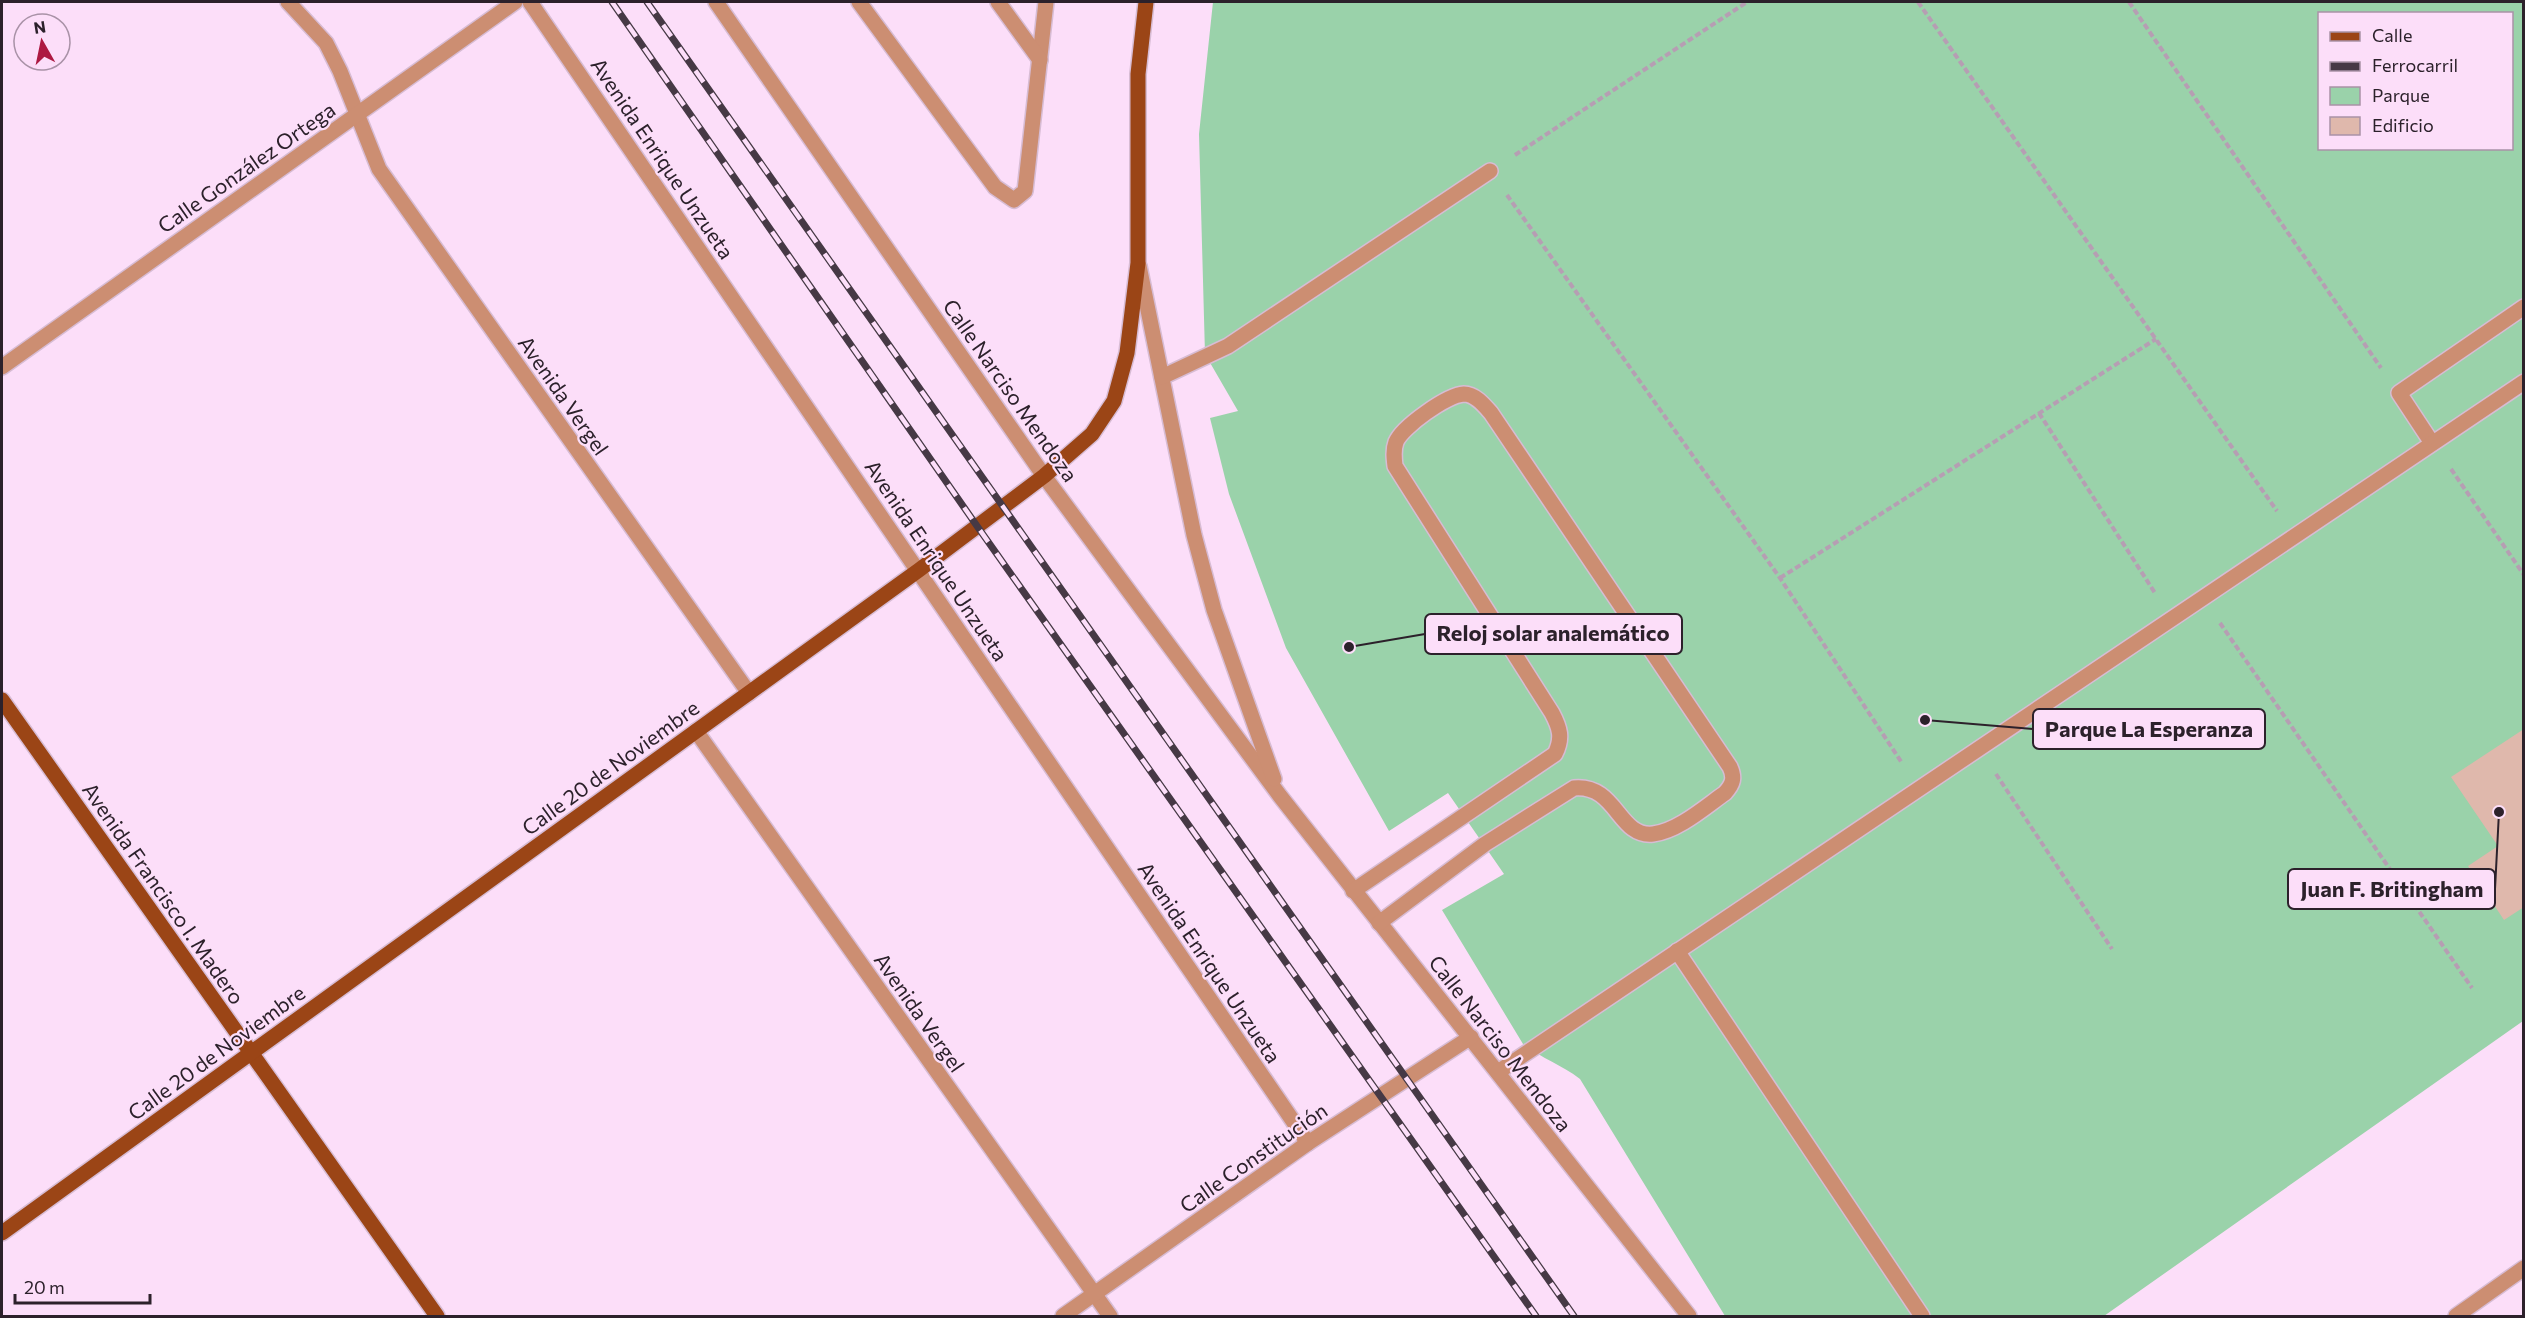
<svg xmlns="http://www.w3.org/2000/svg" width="2525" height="1318" font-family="Commissioner,sans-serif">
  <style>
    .green { fill: #9ad2aa; fill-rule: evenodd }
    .building { fill: #dfb8ac }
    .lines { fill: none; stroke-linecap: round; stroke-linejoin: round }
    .minor-casing { stroke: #d7bcd4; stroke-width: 18 }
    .major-casing { stroke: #d7bcd4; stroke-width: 18 }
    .path { stroke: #b69eb3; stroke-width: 4; stroke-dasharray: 6 3; stroke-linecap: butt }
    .minor { stroke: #cc8e72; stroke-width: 15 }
    .major { stroke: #9b4516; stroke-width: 15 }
    .rail-casing { stroke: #463945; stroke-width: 7 }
    .rail { stroke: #fcdef9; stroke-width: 4.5; stroke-dasharray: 14; stroke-linecap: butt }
    .labels { text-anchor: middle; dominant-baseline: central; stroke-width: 4.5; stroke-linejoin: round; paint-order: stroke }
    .street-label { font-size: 21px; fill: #2c212b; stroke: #fcdef9 }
    .leader { fill: none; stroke: #2c212b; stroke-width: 2 }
    .callout-dot { fill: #2c212b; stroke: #fcdef9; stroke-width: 2 }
    .callout { fill: #fcdef9; stroke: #2c212b; stroke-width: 2 }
    .callout-label { font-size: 22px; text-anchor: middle; font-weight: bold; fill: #2c212b }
  </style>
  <rect width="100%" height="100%" fill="#fcdef9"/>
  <path class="green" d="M1213,2h1310v1019l-419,295h-379l-145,-237c-18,-14 -39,-21 -57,-35l-81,-134 62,-36 -56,-81 -59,38 -103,-183 -57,-154 -19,-76 28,-7 -33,-57 -6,-220zM2320,14h192v134h-192z"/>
  <path class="building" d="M2524,729v178l-20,13 -36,-54 30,-20 -47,-69z"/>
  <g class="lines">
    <g class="minor-casing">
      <g id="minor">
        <path d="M288,2l38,41 14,28 39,98 370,524"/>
        <path d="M530,2l778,1141"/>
        <path d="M716,2l328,474 236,320 409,520"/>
        <path d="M859,2l136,185 19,13 11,-9 21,-189"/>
        <path d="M998,2l42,58"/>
        <path d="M1139,266l55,269 20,75 60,169"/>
        <path d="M2,367l513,-365"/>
        <path d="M1162,377l66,-31 262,-175"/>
        <path d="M2432,443l-33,-50 125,-86"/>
        <path d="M696,731l414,585"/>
        <path d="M1353,891l202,-137c8,-16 5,-26 -3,-41l-157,-247c-1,-8 -2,-16 1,-24 6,-15 51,-47 68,-48 11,0 20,11 27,19l239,354c5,11 3,17 -5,26 -20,14 -47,38 -72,41 -35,4 -36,-50 -79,-46l-89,56 -106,79"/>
        <path d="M1677,951l245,365"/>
        <path d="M1498,1072l1026,-690"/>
        <path d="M1063,1316l245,-173 163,-106"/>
        <path d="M2456,1316l68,-48"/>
      </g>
    </g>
    <g class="major-casing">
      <g id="major">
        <path d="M2,700l435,616"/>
        <path d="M2,1233l917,-663 125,-94 48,-42 22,-33 13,-48 11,-90v-189l8,-72"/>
      </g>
    </g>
    <g class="path">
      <path d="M1918,2l359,509"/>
      <path d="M2129,2l252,366"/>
      <path d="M1515,155l232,-153"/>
      <path d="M1507,195l273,383 122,185"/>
      <path d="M2039,413l116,180"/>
      <path d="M2451,469l73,106"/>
      <path d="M1780,578l376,-239"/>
      <path d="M2220,623l252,365"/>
      <path d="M1996,774l116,175"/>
    </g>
    <use href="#minor" class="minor"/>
    <use href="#major" class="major"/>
    <g class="rail-casing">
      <g id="rail">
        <path d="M612,2l365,524 559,790"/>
        <path d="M647,2l927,1314"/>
      </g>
    </g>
    <use href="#rail" class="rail"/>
  </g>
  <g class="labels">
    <g class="street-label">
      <text transform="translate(663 158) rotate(56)">Avenida Enrique Unzueta</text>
      <text transform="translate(246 167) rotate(-35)">Calle González Ortega</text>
      <text transform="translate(1011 390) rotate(55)">Calle Narciso Mendoza</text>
      <text transform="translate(564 395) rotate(55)">Avenida Vergel</text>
      <text transform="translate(937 560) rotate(56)">Avenida Enrique Unzueta</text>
      <text transform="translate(610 767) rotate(-36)">Calle 20 de Noviembre</text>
      <text transform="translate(164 893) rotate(55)">Avenida Francisco I. Madero</text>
      <text transform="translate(1210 962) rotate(56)">Avenida Enrique Unzueta</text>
      <text transform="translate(920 1012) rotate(55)">Avenida Vergel</text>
      <text transform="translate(1501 1043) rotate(52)">Calle Narciso Mendoza</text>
      <text transform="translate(216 1052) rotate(-36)">Calle 20 de Noviembre</text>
      <text transform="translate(1253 1157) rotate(-35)">Calle Constitución</text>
    </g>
  </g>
  <path class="leader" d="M1349 647L1425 634M1925 720L2033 729M2499 812L2495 889"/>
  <g class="callout-dot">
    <circle cx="1349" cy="647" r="6"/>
    <circle cx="1925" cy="720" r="6"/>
    <circle cx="2499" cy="812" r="6"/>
  </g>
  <g class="callout">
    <rect x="1425" y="614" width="257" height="40" rx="6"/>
    <rect x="2033" y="709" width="232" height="40" rx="6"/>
    <rect x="2288" y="869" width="207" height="40" rx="6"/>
  </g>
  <g class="callout-label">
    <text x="1553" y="641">Reloj solar analemático</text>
    <text x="2149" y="737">Parque La Esperanza</text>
    <text x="2392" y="897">Juan F. Britingham</text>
  </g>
  <rect width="2525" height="1318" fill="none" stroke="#2c212b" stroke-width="6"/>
  <rect x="2318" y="12" width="195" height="138" fill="#fcdef9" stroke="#a992a7" stroke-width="1.5"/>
  <rect x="2330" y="32" width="30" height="9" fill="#9b4516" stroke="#a992a7" stroke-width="1.5"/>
  <text x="2372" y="42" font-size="18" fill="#2c212b">Calle</text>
  <rect x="2330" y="62" width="30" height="9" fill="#463945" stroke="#a992a7" stroke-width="1.5"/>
  <text x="2372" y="72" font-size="18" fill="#2c212b">Ferrocarril</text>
  <rect x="2330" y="87" width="30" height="18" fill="#9ad2aa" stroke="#a992a7" stroke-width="1.5"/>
  <text x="2372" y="102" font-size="18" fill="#2c212b">Parque</text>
  <rect x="2330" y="117" width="30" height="18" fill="#dfb8ac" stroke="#a992a7" stroke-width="1.5"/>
  <text x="2372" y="132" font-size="18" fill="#2c212b">Edificio</text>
  <g transform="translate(42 42) rotate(351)"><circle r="28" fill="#fcdef9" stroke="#a992a7" stroke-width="1.5"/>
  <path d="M0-4.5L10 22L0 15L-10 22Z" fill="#ad1942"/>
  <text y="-9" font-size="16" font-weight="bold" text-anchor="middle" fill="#2c212b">N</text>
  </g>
  <path d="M15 1294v9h135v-9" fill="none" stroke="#2c212b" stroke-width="3"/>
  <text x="24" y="1294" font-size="18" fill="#2c212b" stroke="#fcdef9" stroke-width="4.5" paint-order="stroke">20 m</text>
</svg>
